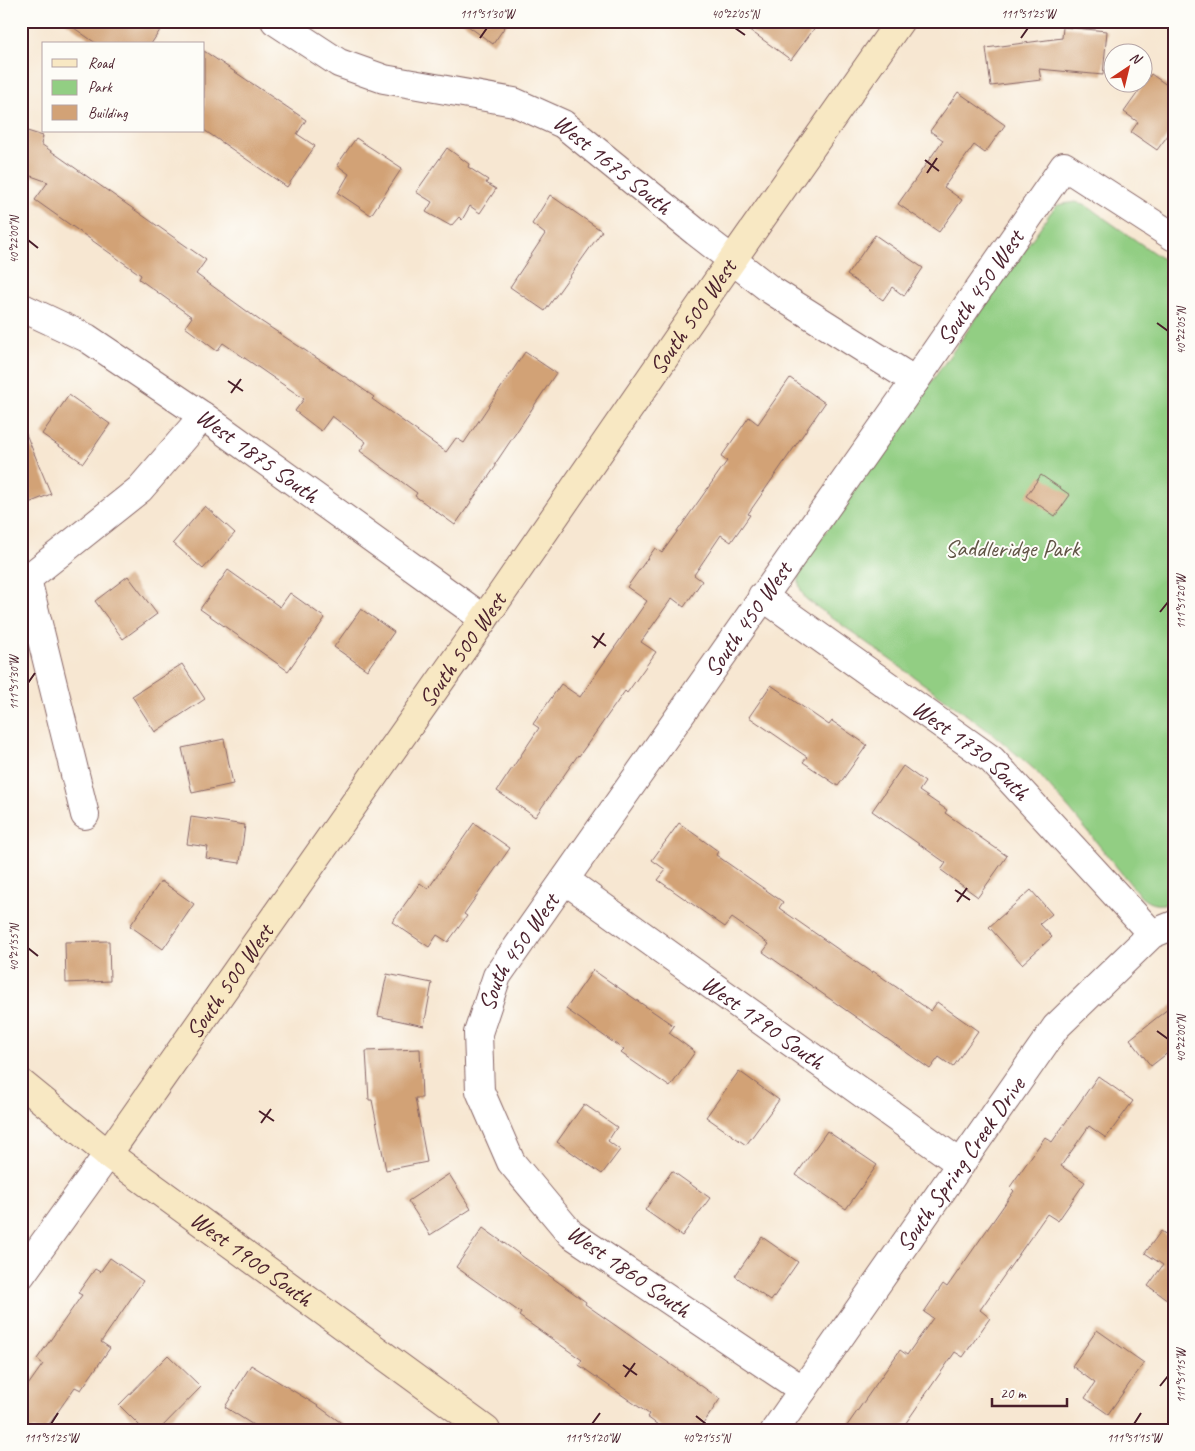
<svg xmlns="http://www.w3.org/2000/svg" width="1195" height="1451" font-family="Caveat,sans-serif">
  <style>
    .green { fill: #92ce83; stroke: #6e7657 }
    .building { fill: #d2a276 }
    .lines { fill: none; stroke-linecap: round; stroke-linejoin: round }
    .street-casing { stroke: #876565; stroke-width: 30 }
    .secondary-casing { stroke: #876565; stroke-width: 30 }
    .street { stroke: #fff; stroke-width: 28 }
    .secondary { stroke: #f8e8c3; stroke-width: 28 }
    .ticks { fill: none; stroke: #4a1f2b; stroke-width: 2 }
    .labels { text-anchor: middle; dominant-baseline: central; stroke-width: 4; stroke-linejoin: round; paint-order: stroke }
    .street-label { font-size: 24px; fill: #4a1f2b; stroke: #fdfcf7 }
    .park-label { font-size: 24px; fill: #605445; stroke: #fdfcf7 }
    .neatline { fill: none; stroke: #4a1f2b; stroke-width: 2 }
    .ticks-label { font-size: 12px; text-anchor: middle; fill: #4a1f2b }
  </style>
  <rect width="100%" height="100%" fill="#fdfcf7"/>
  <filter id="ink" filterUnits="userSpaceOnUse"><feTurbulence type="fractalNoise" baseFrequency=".02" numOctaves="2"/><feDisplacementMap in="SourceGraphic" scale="10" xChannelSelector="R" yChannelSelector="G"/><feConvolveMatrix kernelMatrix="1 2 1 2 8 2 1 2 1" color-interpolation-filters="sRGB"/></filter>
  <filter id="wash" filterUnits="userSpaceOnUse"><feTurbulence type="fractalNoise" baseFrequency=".0096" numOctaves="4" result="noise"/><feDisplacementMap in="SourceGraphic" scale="20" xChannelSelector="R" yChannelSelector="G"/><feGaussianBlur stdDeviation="1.12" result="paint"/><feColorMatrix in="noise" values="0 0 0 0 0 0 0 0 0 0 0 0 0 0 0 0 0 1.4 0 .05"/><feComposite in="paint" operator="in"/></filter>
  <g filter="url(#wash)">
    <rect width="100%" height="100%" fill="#f7e7d2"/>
    <path class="green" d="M1075,202l9,2 90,63v634c-14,5 -22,5 -33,-4l-70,-86 -36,-41 -42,-36 -187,-135c-8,-12 -9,-19 -5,-32l250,-355 7,-7z"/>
    <g id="blocks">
      <g class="building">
        <path d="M64,21h102l-15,23h-54z"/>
        <path d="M461,21h48l-16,23z"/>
        <path d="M737,21h66l11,8 -23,31z"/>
        <path d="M1063,27l44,4 -4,44 -64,-6 2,11 -50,6 -5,-38 76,-10z"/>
        <path d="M204,51l102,69 -9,14 18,12 -28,41 -83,-57z"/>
        <path d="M1151,74l23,16v37l-17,23 -26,-18 7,-10 -14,-10z"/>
        <path d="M958,92l47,33 -20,28 -11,-8 -30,42 18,13 -23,32 -41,-28 45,-64 -13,-9z"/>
        <path d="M21,129l22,7 -2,8 165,116 -10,14 63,46 88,58 27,19 -2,2 74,53 10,-14 8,5 61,-91 31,21 -61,91 1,2 -41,59 -40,-29 2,-3 -57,-42 6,-9 -34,-26 -11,15 -26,-20 9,-12 -81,-56 -6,8 -32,-24 7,-10 -53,-38 2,-4 -106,-75 13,-18 -17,-6 -5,15 -5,-1z"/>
        <path d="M356,138l46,30 -31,47 -33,-22 11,-19 -12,-9z"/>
        <path d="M447,148l22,16 -1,3 20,13 -2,3 10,6 -16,24 -10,-7 -8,14 -3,-3 -8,9 -25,-14 6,-10 -16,-10z"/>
        <path d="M550,195l52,36 -57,80 -35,-24 35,-53 -13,-10z"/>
        <path d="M875,235l48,33 -19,28 -12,-9 -9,13 -36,-25z"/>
        <path d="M790,378l35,25 -77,111 2,1 -19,27 -10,-7 -27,40 8,6 -18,26 -12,-9 -31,44 15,10 -29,41 -2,-2 -46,65 -1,-1 -43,62 -38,-26 42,-63 -6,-4 28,-40 19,13 67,-96 -20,-14 28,-39 7,5 65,-92 -6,-4 28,-40 9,7z"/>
        <path d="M69,395l41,29 -27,39 -41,-29z"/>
        <path d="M21,422l30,72 -30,12z"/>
        <path d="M1041,475l29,20 -15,21 -29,-20z"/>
        <path d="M205,506l30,27 -32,36 -30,-26z"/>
        <path d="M228,570l52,37 10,-14 35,25 -37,53 -88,-62z"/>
        <path d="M128,576l29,38 -34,25 -28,-38z"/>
        <path d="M361,609l33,23 -27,38 -33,-23z"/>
        <path d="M182,664l23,35 -50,33 -23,-36z"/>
        <path d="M771,685l58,40 3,-4 35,24 -29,41 -35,-24 4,-5 -58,-40z"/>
        <path d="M224,739l9,45 -41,9 -10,-45z"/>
        <path d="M903,766l22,16 -6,9 28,19 -2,3 62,43 -29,41 -37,-27 5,-7 -74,-52z"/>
        <path d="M191,817l54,8 -5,38 -34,-5 2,-11 -21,-3z"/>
        <path d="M474,823l36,25 -46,66 3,2 -19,26 -11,-7 -8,12 -37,-25 28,-39 8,6z"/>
        <path d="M679,823l39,28 -2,4 67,47 -4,6 93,65 1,-2 58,40 6,-9 41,29 -25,36 -14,-10 -9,12 -167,-117 6,-8 -37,-26 -7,9 -67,-47 8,-10 -14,-10z"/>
        <path d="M161,881l33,23 -31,45 -33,-23z"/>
        <path d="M1031,890l21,24 -12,10 12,13 -30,27 -33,-37z"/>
        <path d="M109,941l1,40 -44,2 -1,-41z"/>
        <path d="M593,970l81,56 -5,7 26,19 -25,35 -49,-34 3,-3 -58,-41z"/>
        <path d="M387,974l45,9 -8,43 -46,-10z"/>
        <path d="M1174,1004v44l-23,18 -21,-27z"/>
        <path d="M420,1049l2,49h-7l12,64 -41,8 -14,-70h-3l-3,-49z"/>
        <path d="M739,1071l40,29 -33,45 -40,-28z"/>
        <path d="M1098,1076l35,25 -27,37 -17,-12 -28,40 24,16 -27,39 -11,-7 -67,96 10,8 -27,39 -8,-5 -54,78h-57l56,-80 7,5 26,-37 -9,-6 19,-28 4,3 67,-96 -4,-4 35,-50 7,5z"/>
        <path d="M584,1104l33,23 -9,14 12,9 -18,24 -45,-32z"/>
        <path d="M827,1131l50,34 -31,44 -50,-34z"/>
        <path d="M672,1171l38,27 -28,38 -37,-26z"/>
        <path d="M449,1174l22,35 -41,26 -22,-34z"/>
        <path d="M483,1228l103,74 -1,2 135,95 -21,31h-34l-18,-13 2,-3 -70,-49 3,-5 -63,-44 2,-3 -65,-46z"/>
        <path d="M1161,1231l13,9v64l-26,-18 15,-21 -18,-12z"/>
        <path d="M762,1237l36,25 -27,39 -36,-25z"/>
        <path d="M110,1258l33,23 -42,61 9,6 -29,42 -6,-3 -30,43h-24v-35l22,-31 -6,-5 45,-64 -4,-2 17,-24 5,3z"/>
        <path d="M1097,1330l47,33 -36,51 -23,-16 10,-15 -23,-17z"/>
        <path d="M168,1355l33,32 -42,43h-15l-25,-25z"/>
        <path d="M251,1365l67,41 33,24h-90l-36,-23z"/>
      </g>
    </g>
  </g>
  <g filter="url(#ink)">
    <use href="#blocks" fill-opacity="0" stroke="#876565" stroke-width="1"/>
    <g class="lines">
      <g class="street-casing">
        <g id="street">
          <path id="s1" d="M275,21l64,42 45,16 130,23 49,22 133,108 75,58 144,91"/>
          <path id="s2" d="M21,307l66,31 116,78 281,203"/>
          <path d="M27,579l58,236"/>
          <path d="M21,580l6,-1 113,-90 63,-73"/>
          <path id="s3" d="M762,596l230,164 160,174"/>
          <path id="s4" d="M565,880l396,284"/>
          <path d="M21,1275l87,-121"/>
          <path id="s5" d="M803,1390l-232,-156 -60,-72 -31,-71 -2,-58 19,-57 418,-595 149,-215 110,71"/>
          <path id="s6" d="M775,1430l281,-403 96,-93 22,-9"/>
        </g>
      </g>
      <g class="secondary-casing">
        <g id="secondary">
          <path id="s7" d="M21,1083l87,71 378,276"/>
          <path id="s8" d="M108,1154l376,-535 232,-336 184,-262"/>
        </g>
      </g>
      <use href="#street" class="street"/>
      <use href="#secondary" class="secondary"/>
    </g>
  </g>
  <path class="ticks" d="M735,28l10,7M480,38l7,-10M1021,38l7,-10M925,160l14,11M927,173l10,-15M28,240l10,8M1157,323l11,8M228,381l15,10M231,393l10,-14M1160,612l8,-10M592,636l14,10M594,648l10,-15M28,683l7,-10M955,890l15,10M957,902l10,-14M28,948l10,8M1157,1031l11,8M259,1111l15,10M261,1123l10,-14M623,1365l14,10M625,1377l10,-14M1160,1386l8,-10M696,1416l10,8M51,1424l7,-11M592,1424l8,-11M1134,1424l7,-11"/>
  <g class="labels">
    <g class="street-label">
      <text stroke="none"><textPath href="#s1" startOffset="374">West 1675 South</textPath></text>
      <text stroke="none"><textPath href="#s5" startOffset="1410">South 450 West</textPath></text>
      <text stroke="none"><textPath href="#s8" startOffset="1021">South 500 West</textPath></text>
      <text stroke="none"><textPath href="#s2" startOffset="280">West 1875 South</textPath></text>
      <text stroke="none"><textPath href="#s5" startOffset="1005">South 450 West</textPath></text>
      <text stroke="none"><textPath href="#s8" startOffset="616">South 500 West</textPath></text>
      <text stroke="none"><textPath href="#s3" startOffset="260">West 1730 South</textPath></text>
      <text stroke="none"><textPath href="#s5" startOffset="600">South 450 West</textPath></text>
      <text stroke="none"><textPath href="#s8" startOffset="211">South 500 West</textPath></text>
      <text stroke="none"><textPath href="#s4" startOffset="244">West 1790 South</textPath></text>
      <text stroke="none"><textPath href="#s6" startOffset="324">South Spring Creek Drive</textPath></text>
      <text stroke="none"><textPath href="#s7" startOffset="290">West 1900 South</textPath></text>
      <text transform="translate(629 1271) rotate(35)">West 1860 South</text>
    </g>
    <g class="park-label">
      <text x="1012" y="548">Saddleridge Park</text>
    </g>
  </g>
  <rect width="1195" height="1451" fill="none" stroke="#fdfcf7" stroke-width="55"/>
  <rect x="42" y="42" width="162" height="90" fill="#fdfcf7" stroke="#b5a4a5"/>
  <rect x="52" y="59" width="25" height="8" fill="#f8e8c3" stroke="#b5a4a5"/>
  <text x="88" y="68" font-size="15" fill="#4a1f2b">Road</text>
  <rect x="52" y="80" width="25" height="15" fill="#92ce83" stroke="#b5a4a5"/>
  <text x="88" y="92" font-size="15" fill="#4a1f2b">Park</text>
  <rect x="52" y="105" width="25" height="15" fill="#d2a276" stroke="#b5a4a5"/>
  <text x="88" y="118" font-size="15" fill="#4a1f2b">Building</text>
  <g transform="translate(1128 68) rotate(35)"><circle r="24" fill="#fdfcf7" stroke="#b5a4a5"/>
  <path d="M0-4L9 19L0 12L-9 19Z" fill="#c8321e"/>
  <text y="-8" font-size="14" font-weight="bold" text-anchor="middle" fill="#4a1f2b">N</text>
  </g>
  <path d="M992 1398v8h75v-8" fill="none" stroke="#4a1f2b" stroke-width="2.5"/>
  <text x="1000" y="1398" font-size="15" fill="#4a1f2b" stroke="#fdfcf7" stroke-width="4" paint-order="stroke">20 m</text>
  <rect x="28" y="28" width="1140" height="1396" class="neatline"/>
  <g class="ticks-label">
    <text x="487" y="18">111°51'30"W</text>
    <text x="735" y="18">40°22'05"N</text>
    <text x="1028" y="18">111°51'25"W</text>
    <text transform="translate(14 240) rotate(-90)" y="4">40°22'00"N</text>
    <text transform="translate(1181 331) rotate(-90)" y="4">40°22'05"N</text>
    <text transform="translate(1181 602) rotate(-90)" y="4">111°51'20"W</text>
    <text transform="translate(14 683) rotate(-90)" y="4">111°51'30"W</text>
    <text transform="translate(14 948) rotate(-90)" y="4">40°21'55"N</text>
    <text transform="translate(1181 1039) rotate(-90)" y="4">40°22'00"N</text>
    <text transform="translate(1181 1376) rotate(-90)" y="4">111°51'15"W</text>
    <text x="51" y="1442">111°51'25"W</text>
    <text x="592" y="1442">111°51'20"W</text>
    <text x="706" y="1442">40°21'55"N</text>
    <text x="1134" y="1442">111°51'15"W</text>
  </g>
</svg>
